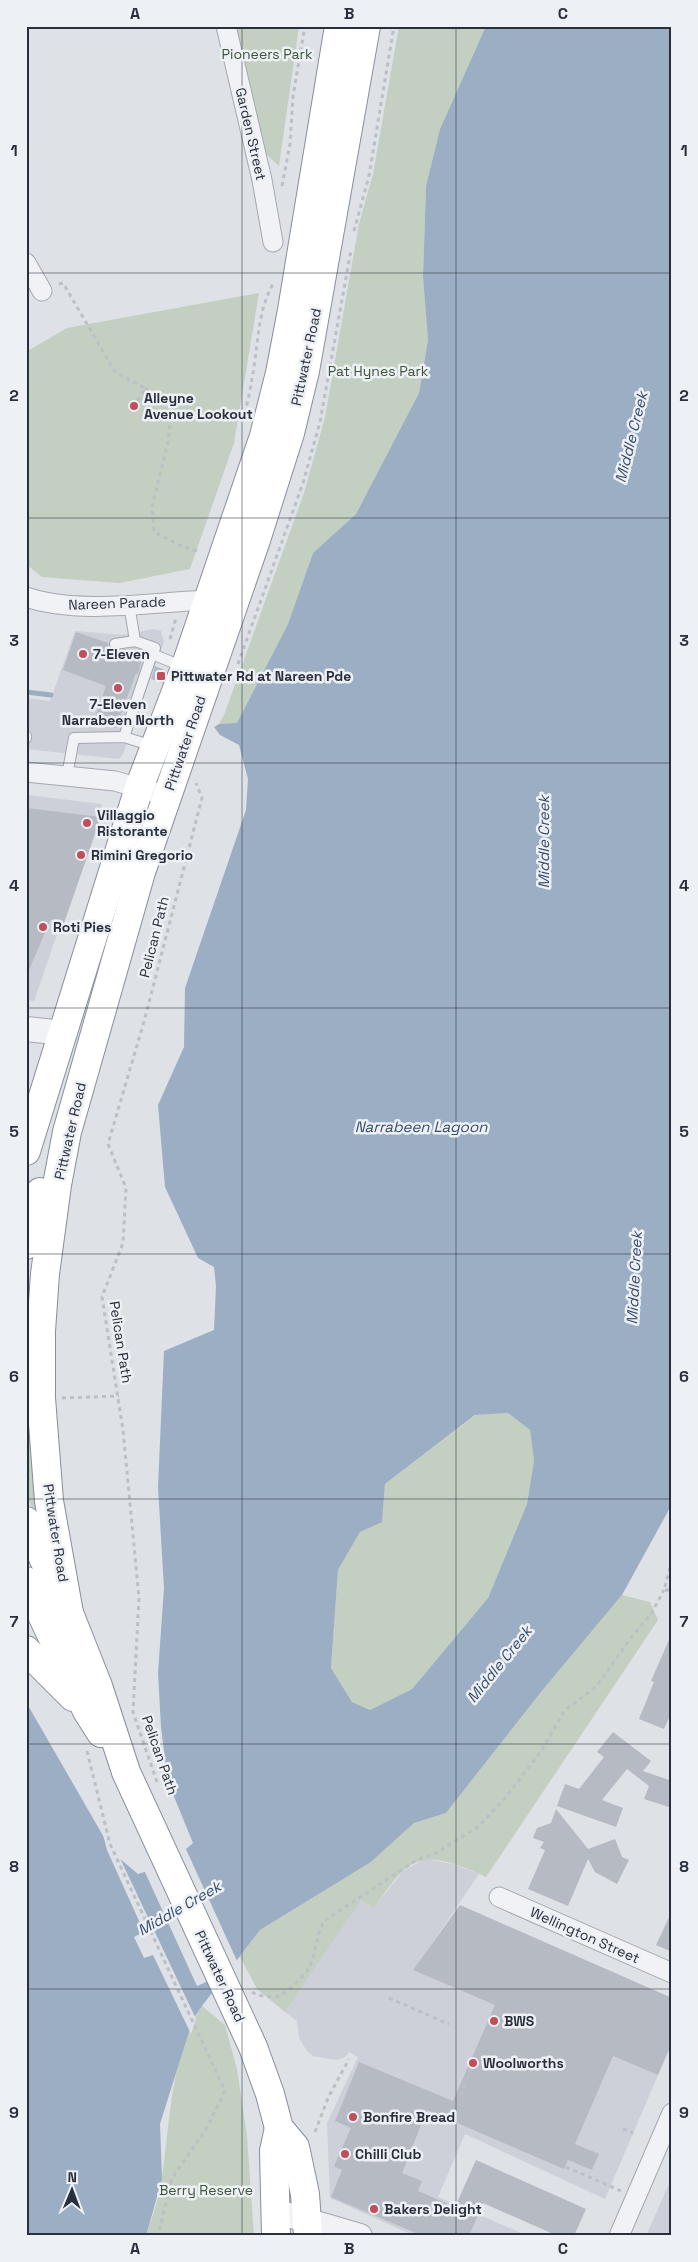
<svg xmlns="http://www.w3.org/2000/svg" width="698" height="2262" font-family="'Space Grotesk',sans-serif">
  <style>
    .built { fill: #cdd0d8 }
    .green { fill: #c3cfc0 }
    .water { fill: #9caec3; fill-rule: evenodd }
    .pier { fill: #dee1e6 }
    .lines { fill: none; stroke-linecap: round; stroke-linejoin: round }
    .stream { stroke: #9caec3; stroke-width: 5 }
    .building { fill: #b6bac2 }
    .service-casing { stroke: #a4a8b0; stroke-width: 12 }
    .minor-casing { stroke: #a4a8b0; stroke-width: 21 }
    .tertiary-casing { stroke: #a4a8b0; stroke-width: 26 }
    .trunk-casing { stroke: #878e9b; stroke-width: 30 }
    .path { stroke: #bcbfc5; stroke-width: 3; stroke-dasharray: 4 4; stroke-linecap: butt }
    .service { stroke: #f0f2f5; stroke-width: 10 }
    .minor { stroke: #f0f2f5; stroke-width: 19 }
    .tertiary { stroke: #f0f2f5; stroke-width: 24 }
    .trunk { stroke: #fff; stroke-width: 28 }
    .grid { fill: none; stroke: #292f3c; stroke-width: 1; stroke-opacity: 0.55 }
    .poi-dot { fill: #c04f5b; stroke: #edf0f4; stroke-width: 2 }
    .labels { text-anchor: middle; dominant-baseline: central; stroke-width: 5; stroke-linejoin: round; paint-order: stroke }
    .park-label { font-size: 14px; fill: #3c5638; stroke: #edf0f4 }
    .street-label { font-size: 14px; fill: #292f3c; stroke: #edf0f4 }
    .poi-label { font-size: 14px; font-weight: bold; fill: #292f3c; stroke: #edf0f4; text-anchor: start }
    .water-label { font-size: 15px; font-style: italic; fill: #374c6b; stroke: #edf0f4 }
    .neatline { fill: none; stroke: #292f3c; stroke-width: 2 }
    .grid-label { font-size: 16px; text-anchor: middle; font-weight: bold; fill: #292f3c }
  </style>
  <rect width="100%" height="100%" fill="#dee1e6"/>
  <g class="built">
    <path d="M154,629l7,2 3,11 -41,112 -4,5 -93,-10v-51l24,3 25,-70 48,4z"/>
    <path d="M28,795l74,9 -68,197 -8,-1z"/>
    <path d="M425,1859l28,5 26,10 -65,96 244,105 -53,124 -140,-65 -27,63 90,39h-113l-85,-38 -3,-75 31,-66 -9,-5 -4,5 -9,3 -23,-4 -6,-5 -8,-13 -2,-17 -12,-9 76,-113 13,9 29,-37z"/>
    <path d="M672,2177v59h-26z"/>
  </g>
  <g class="green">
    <path d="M233,26h66l-20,140 -13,-12 -5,-9z"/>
    <path d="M399,26h87l-46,103 -14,57 -3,91 5,63 -9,53 -63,121 -43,39 -25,71 -51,99 -18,1 5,-9 80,-222 21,-76 34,-193 14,-50z"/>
    <path d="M259,293l-25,150 -44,126 -71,14 -77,-6 -16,-13v-212l41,-24z"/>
    <path d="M29,1408l16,132 -19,-47v-84z"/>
    <path d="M508,1413l22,17 4,31 -7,43 -39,94 -76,91 -42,21 -18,-8 -21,-34 7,-98 22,-38 22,-11 3,-37 91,-69z"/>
    <path d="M622,1595l28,7 8,18 -172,257c-26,-11 -59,-29 -83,-6 -11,10 -20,25 -29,37l-13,-8 -76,112 -28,-23 -17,-32 20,-27 111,-68 43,-39 32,-10 95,-121z"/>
    <path d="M202,2006l23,19 12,44 10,67 7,100h-108c6,-19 14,-40 16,-59 8,-53 9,-126 40,-171z"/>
  </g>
  <path class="water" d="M486,26h186v1478l-50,91 -81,97 -95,121 -32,10 -43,39 -111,68 -58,76 -9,13 -33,105 2,55 -16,57h-120v-534l87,151 25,21 31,-10 24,-21 -25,-61 -7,-55 -3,-54 6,-85 -6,-101 6,-136 50,-21 2,-44 -2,-19 -16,-9 -33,-71 -7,-82 26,-58 1,-59 61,-178 2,-31 -9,-34 -19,-10 -6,-8 5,-3 18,-1 51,-99 25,-71 43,-39 63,-121 9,-53 -5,-63 3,-91 14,-57zM508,1413l22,17 4,31 -7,43 -39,94 -76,91 -42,21 -18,-8 -21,-34 7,-98 22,-38 22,-10 3,-38 90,-69z"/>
  <g class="pier">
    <path d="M101,1827l17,27 78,165 -5,15 -38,-79 -9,3 -10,-21 10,-5 -37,-82z"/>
    <path d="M185,1847l53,116 -5,7 -36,16 -53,-116 24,-8z"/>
  </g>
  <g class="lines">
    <path class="stream" d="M26,692l25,3"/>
  </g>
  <g class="building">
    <path d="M76,632l32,11 1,5 4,3 13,-2 17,6 -5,19 -2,-1 -20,55 -22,-8 12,-34 -43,-16z"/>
    <path d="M155,666l12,5 -4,12 -12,-4z"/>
    <path d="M26,808l75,9 -37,106 -14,-2 -24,56z"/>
    <path d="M672,1633v78l-8,18 -25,-10 15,-37 -3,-1z"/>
    <path d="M613,1732l38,29 -8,10 29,10v27l-28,-9 5,-13 -22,-17 -25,31 21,8 -7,19 -59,-21 8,-22 14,5 25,-32 -7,-5z"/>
    <path d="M556,1809l32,40 27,-10 7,18 7,3 -12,24 -22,-12 -7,-13 -20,47 -40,-17 17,-39 -5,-2 4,-6 -11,-4 4,-10 14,-5z"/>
    <path d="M460,1905l212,93v45l-14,32 -45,-19 -38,88 24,10 -7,16 -24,-10 -4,9 -137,-59 -25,63 20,8 -4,10 37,16 21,-47 110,49 -12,27h-16l-75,-33 -14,33h-46l-92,-39 11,-27 -8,-4 17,-38 -16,-7 24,-59 94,39 42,-96 -82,-35z"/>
    <path d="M672,1911v41l-16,-7z"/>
  </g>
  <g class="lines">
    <g class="service-casing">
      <g id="service">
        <path d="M135,641l20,7 -3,6"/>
        <path d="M115,644l20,-3 -6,-37"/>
        <path d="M26,736v2"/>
        <path d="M124,737l28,-83 32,13"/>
        <path d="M67,776l7,-38 50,-1 29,9"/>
      </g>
    </g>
    <g class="minor-casing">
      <g id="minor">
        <path d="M226,26l36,154 11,62"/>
        <path d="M26,263l16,28"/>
        <path d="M26,597c53,18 127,5 183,3"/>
        <path d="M26,772l89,9 52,15"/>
        <path d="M499,1897l173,76"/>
        <path d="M619,2236l53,-123"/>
      </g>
    </g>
    <g class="tertiary-casing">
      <g id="tertiary">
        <path d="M26,1029l38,4"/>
        <path d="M275,2211l85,25"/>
      </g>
    </g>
    <g class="trunk-casing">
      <g id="trunk">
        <path d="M26,1151l113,-363 46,-120 79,-232 16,-63 12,-63 47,-284"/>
        <path d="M26,1245l14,-53"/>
        <path d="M26,1521l43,92 29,73 28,86 127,275 17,47 9,34 16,19 10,47 3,42"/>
        <path d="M26,1581l61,130 14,22"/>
        <path d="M69,1613l-20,-112 -8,-103v-67l4,-57 12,-89 10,-53 74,-260 115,-332 34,-107 15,-62 61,-345"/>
        <path d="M26,1650l47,47"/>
        <path d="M276,2236l-2,-85 5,-23"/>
      </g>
    </g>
    <g class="path">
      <path d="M282,186l8,-42 3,-48 12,-70"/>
      <path d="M354,231l15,-55 25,-150"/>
      <path d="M59,284l4,-1 52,89 30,16 -11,18"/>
      <path d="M145,388l17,10 8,25 -2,18 -16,66 2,25 25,13 21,7"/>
      <path d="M243,421c3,-14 7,-28 9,-42 6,-31 5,-67 21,-95"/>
      <path d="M170,639l6,-21"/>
      <path d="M238,664l65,-181 17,-61 31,-172"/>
      <path d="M62,1398l57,-2"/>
      <path d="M672,1560l-8,30h8"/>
      <path d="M87,1751l23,93 115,247 -20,40 -33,47 -14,58"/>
      <path d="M157,1782l-24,-70 6,-114 -16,-168 -21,-133 21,-54 3,-55 -18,-44 37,-126 57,-220 -6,-15"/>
      <path d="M252,1992c6,4 19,6 27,4 7,-3 29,-23 31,-30 7,-15 5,-28 14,-45l91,-60 21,-8 43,-27 26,-28 35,-45 25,-43 31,-23 34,-48 21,-25 13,-24"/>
      <path d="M389,1998l60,26"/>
      <path d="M461,2095l12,-32"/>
      <path d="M623,2129l10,4"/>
      <path d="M315,2132l13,-34 21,-39"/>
      <path d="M566,2167l55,24"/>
    </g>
    <use href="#service" class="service"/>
    <use href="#minor" class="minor"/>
    <use href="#tertiary" class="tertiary"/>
    <use href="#trunk" class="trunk"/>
  </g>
  <path class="grid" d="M242,26v2210M456,26v2210M26,273h646M26,518h646M26,763h646M26,1008h646M26,1254h646M26,1499h646M26,1744h646M26,1989h646"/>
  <g class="poi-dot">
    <circle cx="134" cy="406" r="5"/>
    <circle cx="83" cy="654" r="5"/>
    <rect x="156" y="671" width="10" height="10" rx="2.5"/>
    <circle cx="118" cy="688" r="5"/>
    <circle cx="87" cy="823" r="5"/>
    <circle cx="81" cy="855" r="5"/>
    <circle cx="43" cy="927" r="5"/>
    <circle cx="494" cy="2021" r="5"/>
    <circle cx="473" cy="2063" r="5"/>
    <circle cx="353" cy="2117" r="5"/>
    <circle cx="345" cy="2154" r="5"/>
    <circle cx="374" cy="2209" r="5"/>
  </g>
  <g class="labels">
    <g class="park-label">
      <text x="267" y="54">Pioneers Park</text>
      <text x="378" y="371">Pat Hynes Park</text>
      <text x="206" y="2190">Berry Reserve</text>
    </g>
    <g class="street-label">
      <text transform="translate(251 134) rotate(77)">Garden Street</text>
      <text transform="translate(306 357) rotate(-78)">Pittwater Road</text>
      <text transform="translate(117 603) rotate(-2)">Nareen Parade</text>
      <text transform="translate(185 743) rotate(-71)">Pittwater Road</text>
      <text transform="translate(154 937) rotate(-76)">Pelican Path</text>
      <text transform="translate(70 1131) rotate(-77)">Pittwater Road</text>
      <text transform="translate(121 1342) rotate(81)">Pelican Path</text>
      <text transform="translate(56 1533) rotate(81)">Pittwater Road</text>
      <text transform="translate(160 1755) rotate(71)">Pelican Path</text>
      <text transform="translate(585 1935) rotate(24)">Wellington Street</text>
      <text transform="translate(220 1976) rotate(65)">Pittwater Road</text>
    </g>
    <g class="poi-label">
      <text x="144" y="398">Alleyne<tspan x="144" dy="16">Avenue Lookout</tspan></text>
      <text x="93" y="654">7-Eleven</text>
      <text x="171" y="676">Pittwater Rd at Nareen Pde</text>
      <text x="118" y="704" text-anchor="middle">7-Eleven<tspan x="118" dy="16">Narrabeen North</tspan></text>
      <text x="97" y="815">Villaggio<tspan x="97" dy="16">Ristorante</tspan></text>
      <text x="91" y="855">Rimini Gregorio</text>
      <text x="53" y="927">Roti Pies</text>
      <text x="504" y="2021">BWS</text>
      <text x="483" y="2063">Woolworths</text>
      <text x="363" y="2117">Bonfire Bread</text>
      <text x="355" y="2154">Chilli Club</text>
      <text x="384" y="2209">Bakers Delight</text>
    </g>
    <g class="water-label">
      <text transform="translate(631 437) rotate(-76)">Middle Creek</text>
      <text transform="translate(543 842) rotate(-90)">Middle Creek</text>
      <text x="421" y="1126">Narrabeen Lagoon</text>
      <text transform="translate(634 1278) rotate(-87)">Middle Creek</text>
      <text transform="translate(499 1664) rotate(-51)">Middle Creek</text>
      <text transform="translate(179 1908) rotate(-30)">Middle Creek</text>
    </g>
  </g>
  <rect width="698" height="2262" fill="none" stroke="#edf0f4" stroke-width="55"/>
  <g transform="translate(72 2190) rotate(1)" stroke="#edf0f4" stroke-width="4" paint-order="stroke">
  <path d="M0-4L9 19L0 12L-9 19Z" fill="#292f3c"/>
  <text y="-8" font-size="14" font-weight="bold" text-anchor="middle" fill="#292f3c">N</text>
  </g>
  <rect x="28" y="28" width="642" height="2206" class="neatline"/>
  <g class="grid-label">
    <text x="135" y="19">A</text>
    <text x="349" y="19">B</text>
    <text x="563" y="19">C</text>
    <text x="14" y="156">1</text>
    <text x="684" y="156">1</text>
    <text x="14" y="401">2</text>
    <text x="684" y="401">2</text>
    <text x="14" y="646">3</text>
    <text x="684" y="646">3</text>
    <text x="14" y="891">4</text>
    <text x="684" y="891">4</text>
    <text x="14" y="1137">5</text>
    <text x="684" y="1137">5</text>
    <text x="14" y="1382">6</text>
    <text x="684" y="1382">6</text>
    <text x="14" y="1627">7</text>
    <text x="684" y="1627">7</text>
    <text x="14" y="1872">8</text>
    <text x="684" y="1872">8</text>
    <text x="14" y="2118">9</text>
    <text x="684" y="2118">9</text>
    <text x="135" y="2254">A</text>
    <text x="349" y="2254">B</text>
    <text x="563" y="2254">C</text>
  </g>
</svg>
